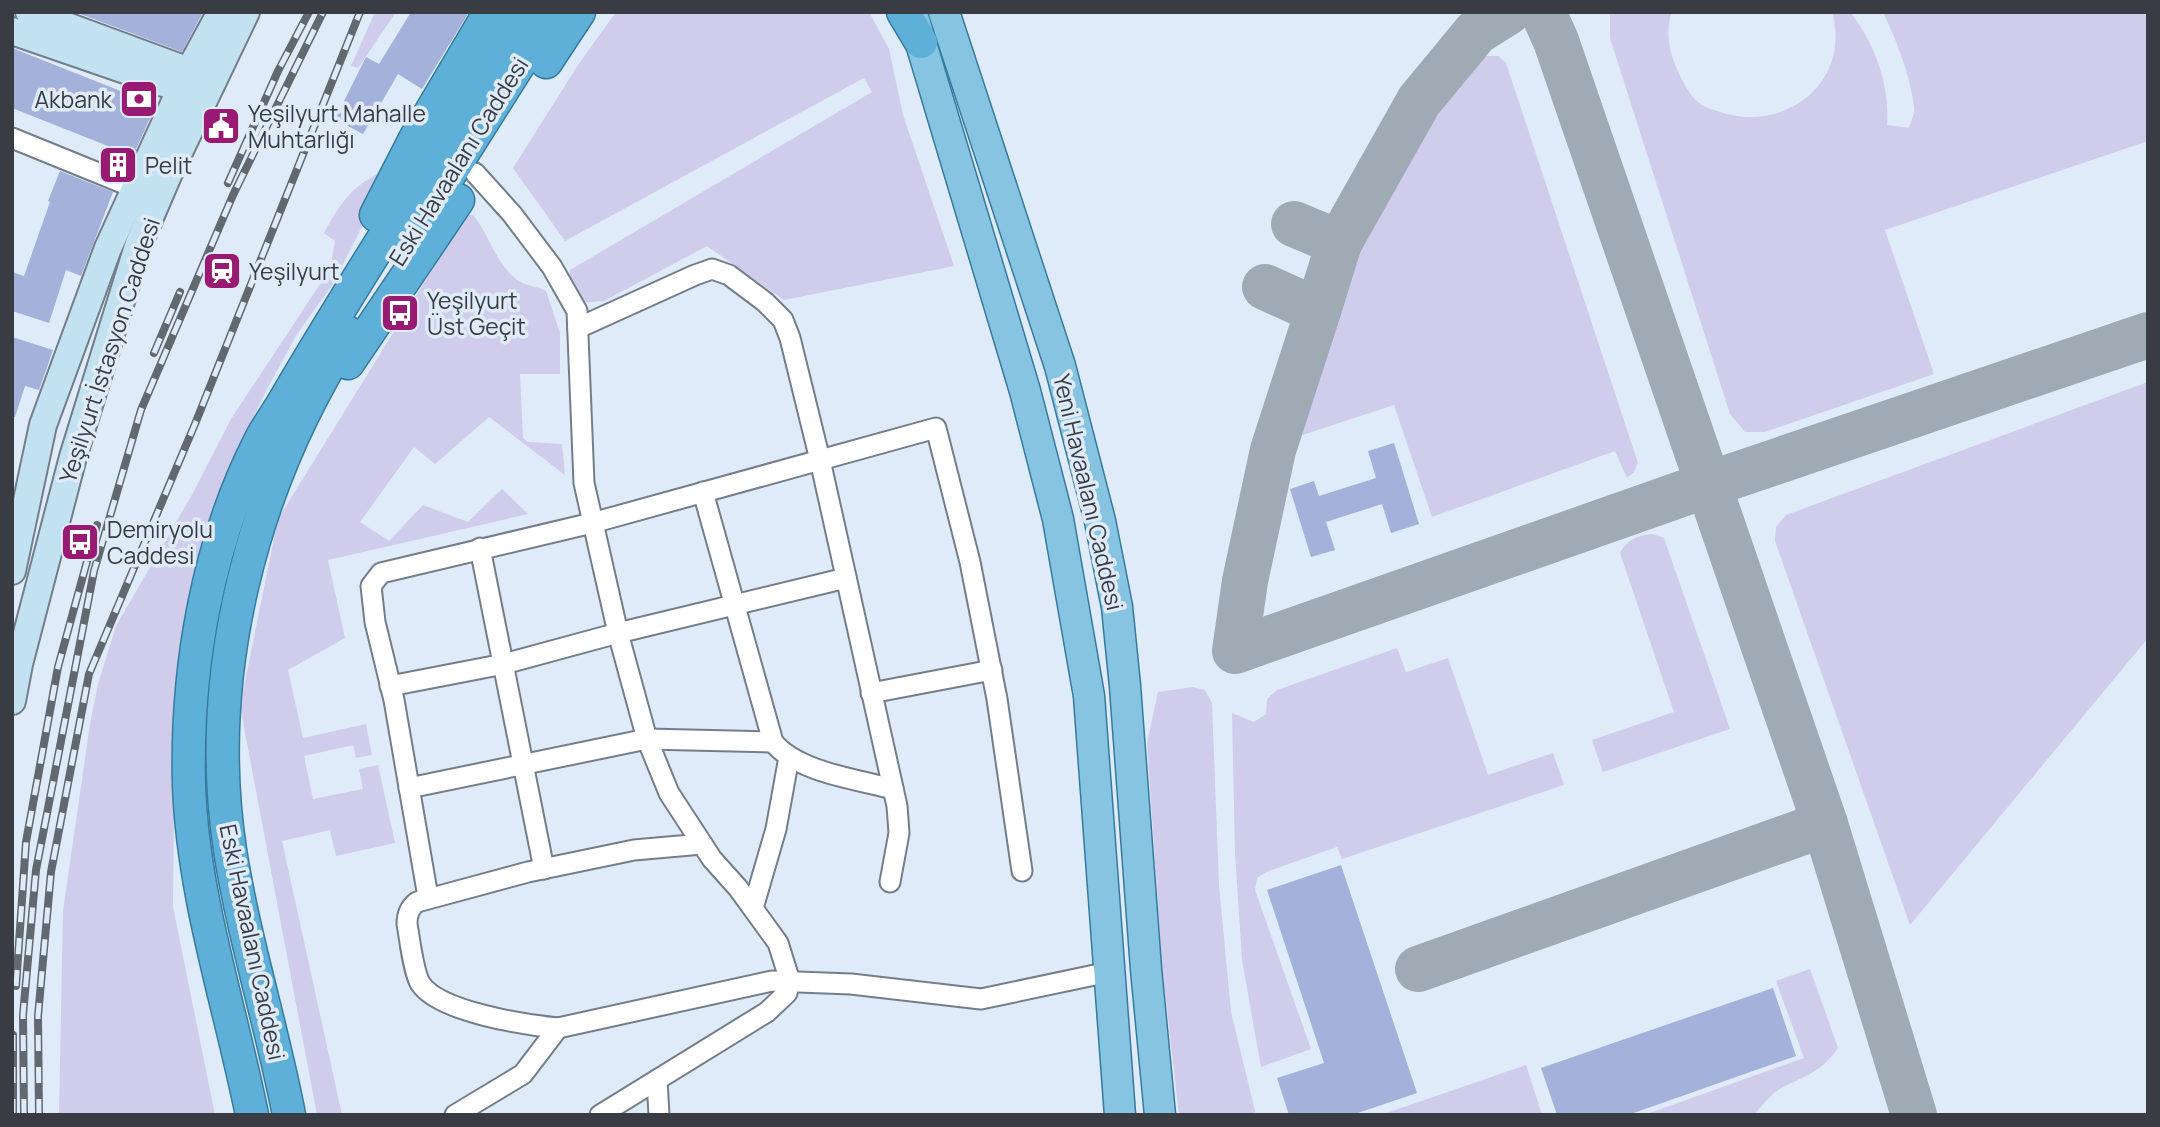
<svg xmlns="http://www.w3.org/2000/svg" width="2160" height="1127" font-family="Manrope,sans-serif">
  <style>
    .green { fill: #cfccec }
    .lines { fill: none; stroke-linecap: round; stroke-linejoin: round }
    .taxiway { stroke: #a0aab4; stroke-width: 46 }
    .building { fill: #a3b1db }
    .minor-casing { stroke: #747e8b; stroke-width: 23 }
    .secondary-casing { stroke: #747e8b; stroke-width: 30 }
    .primary-casing { stroke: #367b9e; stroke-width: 33 }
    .trunk-casing { stroke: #367b9e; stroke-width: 35 }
    .minor { stroke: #fff; stroke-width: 19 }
    .secondary { stroke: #c2e1f1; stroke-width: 26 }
    .primary { stroke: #86c4e2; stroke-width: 30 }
    .trunk { stroke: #5eb0d8; stroke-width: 32 }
    .rail-casing { stroke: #626870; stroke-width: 8 }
    .rail { stroke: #dfebf9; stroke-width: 5; stroke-dasharray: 16; stroke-linecap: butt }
    .labels { text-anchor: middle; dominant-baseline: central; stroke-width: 7; stroke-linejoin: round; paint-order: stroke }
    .poi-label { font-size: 23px; fill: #393d43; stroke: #dfebf9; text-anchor: start }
    .street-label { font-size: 23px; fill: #393d43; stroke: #dfebf9 }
  </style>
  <rect width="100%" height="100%" fill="#dfebf9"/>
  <g class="green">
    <path d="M375,12h21l-38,56 -7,-2z"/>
    <path d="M616,12h253l20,37 14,66 51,151 -170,34 -77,-54 -103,55 -24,2 -9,-13 -1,-20 302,-178 -8,-14 -299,163 -52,-73 65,-103z"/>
    <path d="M1610,12h62c-7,17 -3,41 5,57 6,14 14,30 28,38 4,2 11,3 15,5 65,22 132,-30 112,-100h18c25,31 40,74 37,113l22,3c2,-7 6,-14 5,-21 -3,-30 -18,-68 -31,-95h265v129l-263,89 49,144 -169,58h-20l-15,-18 -120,-376z"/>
    <path d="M1476,56h22l8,7 132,400 -4,9 -7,6 -12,-27 -183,66 -38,-112 -110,36 60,-164 54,-113 54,-89z"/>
    <path d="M390,168l-1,5 -56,111 -36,50 -32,59 -35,73 -21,63 -26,104 -8,67 -2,207 42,208h-156l4,-204 27,-187 8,-40 18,-58 77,-133 38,-74 99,-150 5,-28 -11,-8c19,-34 29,-49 66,-65z"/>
    <path d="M466,215h7c17,20 23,51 46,66 7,5 18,5 27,10l14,42v41h-40l3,64 5,4 34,2 3,31 -76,-58 -54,47 -21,-17 -54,75 29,19 34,-36 45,17 34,-33 26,25 -200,46 17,78 -57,32 15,68 63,-14 6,31 -16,3 -3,-13 -49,11 9,43 50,-10 -4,-20 19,-4 17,78 -59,13 -6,-26 -48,11 60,274h-25l-77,-409 38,-187z"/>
    <path d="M2148,382v256l-238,287 -135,-384 1,-14 10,-12z"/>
    <path d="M1652,534l12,4 66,191 -127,43 -11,-32 82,-28 -54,-159c8,-14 17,-17 32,-19z"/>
    <path d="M1397,648l9,24 42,-14 40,117 65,-22 11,32 -222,74 -5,-12 -71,25 -9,6 -2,12 56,159 -50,18 -19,-107 -7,-107 -3,-140 22,9 12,-8 1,-15 10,-9z"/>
    <path d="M1193,687l12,3 7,13 7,183 12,126 25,103h-77l-17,-149 -15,-223 11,-51z"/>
    <path d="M1810,969l28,79c-18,26 -35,28 -60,42 -9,6 -17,17 -24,25h-110l160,-57 -28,-77z"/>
    <path d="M1526,1065l16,50h-161z"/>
  </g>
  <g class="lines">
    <g class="taxiway">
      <path d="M1543,12l13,29 269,783 89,291"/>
      <path d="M1294,224l45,19 -21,68"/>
      <path d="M1339,243l80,-142 57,-69 32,-20"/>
      <path d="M1265,287l53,24 -45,139 -28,131 -10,70 472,-166 441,-150"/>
      <path d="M1418,969l407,-145"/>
    </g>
  </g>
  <g class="building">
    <path d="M75,12h128l-21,40z"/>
    <path d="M411,12h58l-47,77 -24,-15 -35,60 -28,-15 31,-62 13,7z"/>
    <path d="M12,48l144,57 -30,66 -21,-8 8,-15 -101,-40z"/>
    <path d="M60,171l53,21 -32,84 -15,-6 -17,53 -37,-12v-39l12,4 26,-74 -2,-1z"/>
    <path d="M12,337l41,13 -14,40 -14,-4 -10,31h-3z"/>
    <path d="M1394,443l25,81 -28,9 -9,-29 -56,18 9,28 -24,7 -21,-68 24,-8 5,15 57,-18 -8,-27z"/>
    <path d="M1341,865l76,228 -65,22h-63l-12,-37 47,-15 -57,-173z"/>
    <path d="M1773,988l23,68 -168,59h-71l-16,-47z"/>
  </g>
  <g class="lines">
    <g class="minor-casing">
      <g id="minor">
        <path d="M12,138l123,50"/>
        <path d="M475,173l37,41 40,53 25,44 7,172 34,150 29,106 22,54 43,66 26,29 40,55 12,38 -3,12 -20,19 -167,103"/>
        <path d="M578,328l117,-53 17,-6 17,6 36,27 18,18 7,18 30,122 77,346 2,27 -9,49"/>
        <path d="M703,492l70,250c24,30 83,37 120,47"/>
        <path d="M480,548l64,321"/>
        <path d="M390,686l114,-22 114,-31 228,-55"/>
        <path d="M871,693l121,-23"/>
        <path d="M409,788l238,-49 126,3"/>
        <path d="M702,844l-68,6 -106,22 -111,30c-8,6 -10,13 -10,22 3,16 6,46 13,59 18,29 106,42 138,45l214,-47 79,3 130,15 128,-27"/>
        <path d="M428,897l-34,-197 -19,-78 -4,-36 10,-13 211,-50 344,-95 34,134 27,137 25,172"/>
        <path d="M753,908l23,-79 13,-72"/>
        <path d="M657,1080l2,35"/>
        <path d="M455,1115l68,-41 35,-46"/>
      </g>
    </g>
    <g class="secondary-casing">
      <g id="secondary">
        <path d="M29,12l160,59 12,14"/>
        <path d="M12,31l151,52 35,7"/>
        <path d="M12,571l31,-146 65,-177 81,-177 32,-59"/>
        <path d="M12,701l7,-37 54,-207 66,-214 30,-70 77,-161"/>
      </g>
    </g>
    <g class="primary-casing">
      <g id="primary">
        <path d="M944,12l116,354 40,155 17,86 8,79 21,283 14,146"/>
        <path d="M914,20l111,371 33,128 31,177 31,419"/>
      </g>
    </g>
    <g class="trunk-casing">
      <g id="trunk">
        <path d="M903,12l18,30"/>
        <path d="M546,62l33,-50"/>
        <path d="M376,215l39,-76 75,-127"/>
        <path d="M422,218l130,-206"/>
        <path d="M348,363l110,-163"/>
        <path d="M252,1115c-22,-110 -59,-217 -63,-330 -3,-116 18,-240 71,-344 7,-14 17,-27 25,-41 33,-57 68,-113 103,-169 47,-73 90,-147 138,-219"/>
        <path d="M289,1115c-17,-89 -45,-175 -59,-265 -27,-178 23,-367 119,-517"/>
      </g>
    </g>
    <use href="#minor" class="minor"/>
    <use href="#secondary" class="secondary"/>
    <use href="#primary" class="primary"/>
    <use href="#trunk" class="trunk"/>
    <g class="rail-casing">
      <g id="rail">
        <path d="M228,183l50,-112 31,-59"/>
        <path d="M154,353l26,-61"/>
        <path d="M16,986l10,-144 32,-175 39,-142"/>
        <path d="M13,1115v-80"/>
        <path d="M24,1115l-1,-100 13,-145 58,-299 47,-161 92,-215 90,-183"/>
        <path d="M39,1115l-1,-99 13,-144 38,-198 106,-250 165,-412"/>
      </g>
    </g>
    <use href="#rail" class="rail"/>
  </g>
  <defs>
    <g id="bank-square" transform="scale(2.0125)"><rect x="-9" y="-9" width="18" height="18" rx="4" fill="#981a72" stroke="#dfebf9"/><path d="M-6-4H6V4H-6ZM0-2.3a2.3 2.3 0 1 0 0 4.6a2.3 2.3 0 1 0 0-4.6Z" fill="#fff"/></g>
    <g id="civic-square" transform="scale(2.0125)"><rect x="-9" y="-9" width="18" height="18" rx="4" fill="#981a72" stroke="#dfebf9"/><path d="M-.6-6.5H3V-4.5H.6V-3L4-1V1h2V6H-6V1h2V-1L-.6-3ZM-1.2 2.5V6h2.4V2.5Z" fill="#fff"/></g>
    <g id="building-square" transform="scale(2.0125)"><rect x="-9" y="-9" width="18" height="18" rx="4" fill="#981a72" stroke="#dfebf9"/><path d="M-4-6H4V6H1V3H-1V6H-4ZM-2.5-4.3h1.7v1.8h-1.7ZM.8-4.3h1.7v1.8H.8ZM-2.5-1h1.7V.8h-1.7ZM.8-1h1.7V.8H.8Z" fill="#fff"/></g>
    <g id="station-square" transform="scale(2.0125)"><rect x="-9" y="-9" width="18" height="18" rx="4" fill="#981a72" stroke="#dfebf9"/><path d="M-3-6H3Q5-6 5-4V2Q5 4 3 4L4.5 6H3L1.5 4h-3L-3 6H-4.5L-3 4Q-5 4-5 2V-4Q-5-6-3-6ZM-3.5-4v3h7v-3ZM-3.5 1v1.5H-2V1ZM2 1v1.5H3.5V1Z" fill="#fff"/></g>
    <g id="bus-square" transform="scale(2.0125)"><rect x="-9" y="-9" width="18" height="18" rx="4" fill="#981a72" stroke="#dfebf9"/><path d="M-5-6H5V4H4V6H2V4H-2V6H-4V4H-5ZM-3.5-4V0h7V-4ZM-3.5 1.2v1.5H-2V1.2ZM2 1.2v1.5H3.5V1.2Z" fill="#fff"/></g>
  </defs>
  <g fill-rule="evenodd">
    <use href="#bank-square" x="139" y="99"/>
    <use href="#civic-square" x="221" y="126"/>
    <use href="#building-square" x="118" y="165"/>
    <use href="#station-square" x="222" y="271"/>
    <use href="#bus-square" x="400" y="313"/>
    <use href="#bus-square" x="80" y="542"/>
  </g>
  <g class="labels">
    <g class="poi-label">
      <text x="112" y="99" text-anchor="end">Akbank</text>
      <text x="248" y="113">Yeşilyurt Mahalle<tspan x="248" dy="26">Muhtarlığı</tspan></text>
      <text x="145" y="165">Pelit</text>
      <text x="249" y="271">Yeşilyurt</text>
      <text x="427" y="300">Yeşilyurt<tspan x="427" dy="26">Üst Geçit</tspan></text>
      <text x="107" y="529">Demiryolu<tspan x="107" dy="26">Caddesi</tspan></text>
    </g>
    <g class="street-label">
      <text transform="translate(458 161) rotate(-58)">Eski Havaalanı Caddesi</text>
      <text transform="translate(109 350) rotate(-72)">Yeşilyurt İstasyon Caddesi</text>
      <text transform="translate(1089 492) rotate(77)">Yeni Havaalanı Caddesi</text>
      <text transform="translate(253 942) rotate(78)">Eski Havaalanı Caddesi</text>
    </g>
  </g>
  <rect width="2160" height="1127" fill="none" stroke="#393d43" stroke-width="28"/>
</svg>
